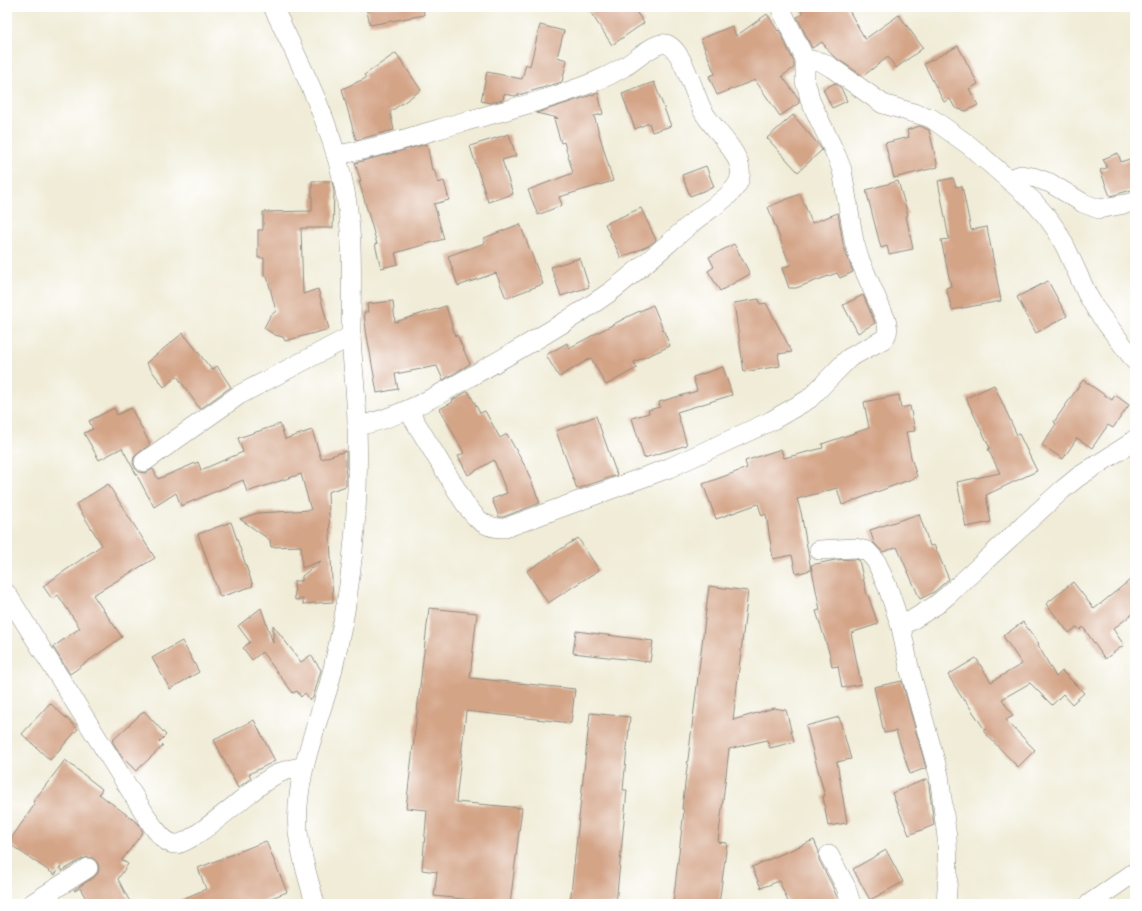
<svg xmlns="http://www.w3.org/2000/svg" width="1142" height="911" font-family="Vollkorn,serif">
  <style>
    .building { fill: #d4a487 }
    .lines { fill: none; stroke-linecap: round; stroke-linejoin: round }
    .street-casing { stroke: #8e8c81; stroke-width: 20 }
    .street { stroke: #fff; stroke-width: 19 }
  </style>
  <rect width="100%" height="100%" fill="#fff"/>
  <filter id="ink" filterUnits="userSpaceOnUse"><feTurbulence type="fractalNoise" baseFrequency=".025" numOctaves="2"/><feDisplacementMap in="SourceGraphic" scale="8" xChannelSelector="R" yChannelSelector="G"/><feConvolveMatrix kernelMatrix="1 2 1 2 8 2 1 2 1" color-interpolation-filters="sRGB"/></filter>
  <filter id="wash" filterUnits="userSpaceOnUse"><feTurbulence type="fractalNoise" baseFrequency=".012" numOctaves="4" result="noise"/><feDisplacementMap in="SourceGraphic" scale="16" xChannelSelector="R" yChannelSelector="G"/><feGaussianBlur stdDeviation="0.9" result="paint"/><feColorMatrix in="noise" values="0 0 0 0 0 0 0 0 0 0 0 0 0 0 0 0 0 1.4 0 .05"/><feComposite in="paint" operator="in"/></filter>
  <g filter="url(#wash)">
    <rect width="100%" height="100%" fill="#f0ecd7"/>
    <g id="blocks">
      <g class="building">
        <path d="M366,7h57l1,8 -54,10z"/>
        <path d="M587,7h46l11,16 -32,22z"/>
        <path d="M799,7h48l18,32 34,-24 24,33 -27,20 -8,-11 -25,19 -30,-20 -11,-14 -10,6 -15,-31 6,-3z"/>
        <path d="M767,14l11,17 1,-1 15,32v6l-12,8 17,23v4l-19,13 -25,-36 -38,15 -8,-19 6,-2 -14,-35 31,-13 4,10z"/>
        <path d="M540,25l24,6 -7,26 10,3 -5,22 -47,14 -11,-2 -1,6 -13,3 -9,-2 6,-29 35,7 4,-15 4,2z"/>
        <path d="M958,46l20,38 -9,5 9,16 -12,6 -11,-3 -5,-9 -6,3 -20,-38z"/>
        <path d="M396,53l25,37 -31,22 4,18 -38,10 -14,-51 24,-11 -2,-3z"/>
        <path d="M654,82l17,44 -19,6 -3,-9 -14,6 -13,-35z"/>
        <path d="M835,83l6,5 6,13 -15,7 -9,-19z"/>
        <path d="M598,93l5,21 -9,2 19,65 -54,16 3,8 -24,10 -10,-25 45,-17 -9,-31 -3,1 -7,-24 4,-1 -22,-5z"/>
        <path d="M793,115l25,29 4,6 -24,22 -31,-34z"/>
        <path d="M920,126l9,4 9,37 -44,11 -9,-35 24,-6 -2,-7z"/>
        <path d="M509,134l7,22 -14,4 11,34 -25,8 -18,-56z"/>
        <path d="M427,144l5,26 2,-1 4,14 6,-2 5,19 -15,4 10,35 -49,14 3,11 -17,4 -6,-24h2l-18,-63h2l-6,-18z"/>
        <path d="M1118,153l3,9 14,-5v32l-25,7 -10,-26 7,-2 -4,-9z"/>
        <path d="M706,166l8,21 -24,9 -8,-21z"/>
        <path d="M953,178l3,9 6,-1 9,44 16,-3 14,74 -49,9 -6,-22 5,-2 -10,-46 8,-1 -11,-58z"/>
        <path d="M312,181h20l2,10 -1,37h-32l2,66 15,-5 11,40 -44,12 -2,-4 -8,-2 -11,-7 6,-12 6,-5 -9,-35h-3v-18h-6v-28h5v-18l49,-1z"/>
        <path d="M898,181l10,34 -2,1 7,33 -24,5 -2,-8 -6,2 -15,-58z"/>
        <path d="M800,194l12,29 26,-10 5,31 10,28 -13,6 -3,-5 -41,15h-7l-7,-20 8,-3 -22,-58z"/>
        <path d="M641,208l15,32 -6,5 -29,13 -16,-34z"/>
        <path d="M520,224l23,60 -37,14 -10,-25 -38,13 -10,-30 37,-13 -1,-5z"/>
        <path d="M734,244l16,30 -30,17 -12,-20 6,-4 -5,-10z"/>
        <path d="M580,258l9,29 -28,9 -10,-29z"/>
        <path d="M1048,281l19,35 -31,17 -19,-36z"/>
        <path d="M863,295l12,28 -17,10 -15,-28z"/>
        <path d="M759,299l1,5 6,-1 26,49 -14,2 2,12 -36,6 -10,-69z"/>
        <path d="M393,301l2,21 51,-16 9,30 2,-1 13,29 -27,16 -6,-14 -42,8 3,15 -21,4 -11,-63 -2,-18h4l-1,-8z"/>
        <path d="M653,305l17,41 -36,16 3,6 -31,17 -15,-27 -32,19 -13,-22 21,-12 2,5 60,-32z"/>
        <path d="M183,333l29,37 5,-4 14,21 -31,22 -23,-33 -13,11 -18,-24z"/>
        <path d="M723,367l9,28 -55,17 10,33 -43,13 -12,-40 17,-5 -1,-3 12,-3 -1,-5 38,-11 -4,-14z"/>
        <path d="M1083,380l29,20 3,-5 14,10 -16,23 -5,-3 -16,23 -15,-10 -14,21 -21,-14 14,-21 -2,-2z"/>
        <path d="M994,385l23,50 2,-1 18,37 -51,24 5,27 -25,5 -9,-45 43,-9 -12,-24 2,-1 -24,-50z"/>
        <path d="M468,391l12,22 5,-2 15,27 7,-4 19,34 14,35 -37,14h-4l-7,-18 15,-6 -13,-33 -26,15 -10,-19 6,-3 -24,-44 13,-7 -1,-2z"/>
        <path d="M899,395l2,13 9,-2 5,25 -9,1 5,25 6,20 -75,28 -5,-17 -40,11 4,13 10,58 -15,4 -4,-19 -19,4 -7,-45 -4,2 -4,-12 -42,15 -13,-35 44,-16 -2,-7 36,-12 3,9 39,-10 -1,-4 47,-16 -5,-26z"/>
        <path d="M114,408l3,7 14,-7 19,36 -16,13 -1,6 2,5 4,4 6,1 8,-4 5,10 40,-17 3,8 42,-18 -5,-14 42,-14 5,15 27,-9 9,29 25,-8v18l-1,1 1,4v12l-18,6 5,110 -30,2v-5l-8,1 -1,-19h8v-5l19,-15 -19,7 -1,-22 -30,1 -1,-7 -30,-21 18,-6 53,-3 -10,-36 -54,18 -4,-12 -62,26 -5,-13 -22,14 -32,-59 -23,12 -15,-27 9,-4 -4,-8z"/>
        <path d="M596,416l21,59 -40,14 -21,-58z"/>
        <path d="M108,484l47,74 -62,37 29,42 -52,37 -17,-27 27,-19 -22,-33 -6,4 -9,-13 59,-41 -26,-41z"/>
        <path d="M919,514l11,32 4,-1 15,34 -15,13 -14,7 -23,-52 -14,5 -9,-9 -4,-13z"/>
        <path d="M231,522l22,64 -33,11 -22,-63z"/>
        <path d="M578,538l21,32 -51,33 -21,-32z"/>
        <path d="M854,559l5,1 8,35h1l10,29 -27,9 10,51 -19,4 -4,-22 -6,1 -2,-12 -14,-44 4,-1 -9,-45 24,-5z"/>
        <path d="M1135,576v36l-22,17 11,16 -19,14 -22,-32 -3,3 -3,-3 -8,6 -23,-29 27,-22 21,27z"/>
        <path d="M709,586l39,5 -15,129 41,-12 12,2 8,32 -24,6 -3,-8 -38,9 -11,93 9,1 -8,61h-46l11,-94 -2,-1z"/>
        <path d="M261,608l12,35v-18l28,37 10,-7 10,15 -8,28 -3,2 -5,-7 -4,4 -4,-6 -4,2 -31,-41 -10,8 -9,-12 7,-6 -12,-16z"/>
        <path d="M429,608l48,5 -7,65 105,11 -4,34 -105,-12 -10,91 66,6 -12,96 -76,-8 3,-24 -15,-2 5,-60 -21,-2z"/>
        <path d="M1023,622l16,22 -1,1 18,32 6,-6 22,22 -12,11 -9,-10 -11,11 -22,-22 -28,16 11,17 -7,4 29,30 -17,17 -35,-36 2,-1 -20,-30 -1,1 -16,-26 28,-17 15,24 31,-18 -19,-28z"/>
        <path d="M576,631l77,10 -3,21 -77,-9z"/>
        <path d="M182,641l17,31 -29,17 -18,-31z"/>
        <path d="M902,681l24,87 -16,6 -14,-43 -12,2 -10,-46z"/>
        <path d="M50,703l28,26 -28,31 -28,-26z"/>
        <path d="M144,711l22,24 -7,7 4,4 -27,25 -14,-14 -10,-16z"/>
        <path d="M590,713l40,4 -7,73h4l-11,114h-46z"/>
        <path d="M839,717l12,42 -14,3 10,61 -19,3 -5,-30h2l-19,-70z"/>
        <path d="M254,720l21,41 -26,13 2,4 -13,10 -24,-48z"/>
        <path d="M65,760l37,29 -3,5 40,30 4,8 -21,28 6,4 -10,15 13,25h-42l-9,-16 -5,3 -1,-1 20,-13 4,-4 1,-5 -2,-6 -4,-4 -5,-1 -6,2 -20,12 -2,-4 -5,8 -47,-32 27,-39 -2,-2z"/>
        <path d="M927,779l2,6 5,40 -25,10 -17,-42z"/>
        <path d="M814,840l5,12v8l12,23 9,21h-51l-10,-23 -18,7 -9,-21z"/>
        <path d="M266,841l21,51 -31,12h-85l35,-15 -8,-21z"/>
        <path d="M886,850l17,32 -33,18 -17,-31z"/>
      </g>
    </g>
  </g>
  <g filter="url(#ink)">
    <use href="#blocks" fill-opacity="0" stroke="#8e8c81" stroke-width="1"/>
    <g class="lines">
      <g class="street-casing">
        <g id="street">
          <path d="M273,7c26,54 54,108 68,166 14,55 10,106 10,161 1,31 6,62 6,93 2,61 -2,124 -12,184 -5,26 -10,52 -17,77 -14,46 -34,94 -30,144 3,25 11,48 17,72"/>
          <path d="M780,7l25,52 17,3 10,6 51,36 48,14 39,28 63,55 14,16 10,14 9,17 21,46 10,17 38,50"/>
          <path d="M336,155c43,-7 85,-21 127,-33 44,-12 88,-23 131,-40 10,-4 20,-9 30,-15 11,-6 30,-25 42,-23 16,3 29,53 37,67 10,19 41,43 37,66 -3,18 -35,34 -48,46 -27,23 -54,48 -82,69 -42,30 -88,56 -133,81 -39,22 -75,44 -120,53"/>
          <path d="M1009,179l12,-4 12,2 17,6 33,20 16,6 36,-7"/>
          <path d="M408,410l56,92c11,16 20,27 41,26l164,-60 102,-47 38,-22 40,-41 35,-19c5,-7 4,-11 2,-19l-27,-62 -5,-17 -12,-71 -5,-13 -27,-57 -2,-10 -3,-8v-23"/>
          <path d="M144,462l95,-67 112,-59"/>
          <path d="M819,550l36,-2 12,3 9,10 12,27 13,39 8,40 30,108 8,63 1,36 -2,30"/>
          <path d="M7,594l145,231c6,7 12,18 23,19 17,2 80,-59 100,-69 9,-5 19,-7 29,-8"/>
          <path d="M901,627l35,-22 12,-10 114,-105 16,-13 50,-32 7,-6"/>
          <path d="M829,855l17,32 5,17"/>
          <path d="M31,904l57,-36"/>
          <path d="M1089,904l46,-32"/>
        </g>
      </g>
      <use href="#street" class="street"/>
    </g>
  </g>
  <rect width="1142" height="911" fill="none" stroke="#fff" stroke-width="24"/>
</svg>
